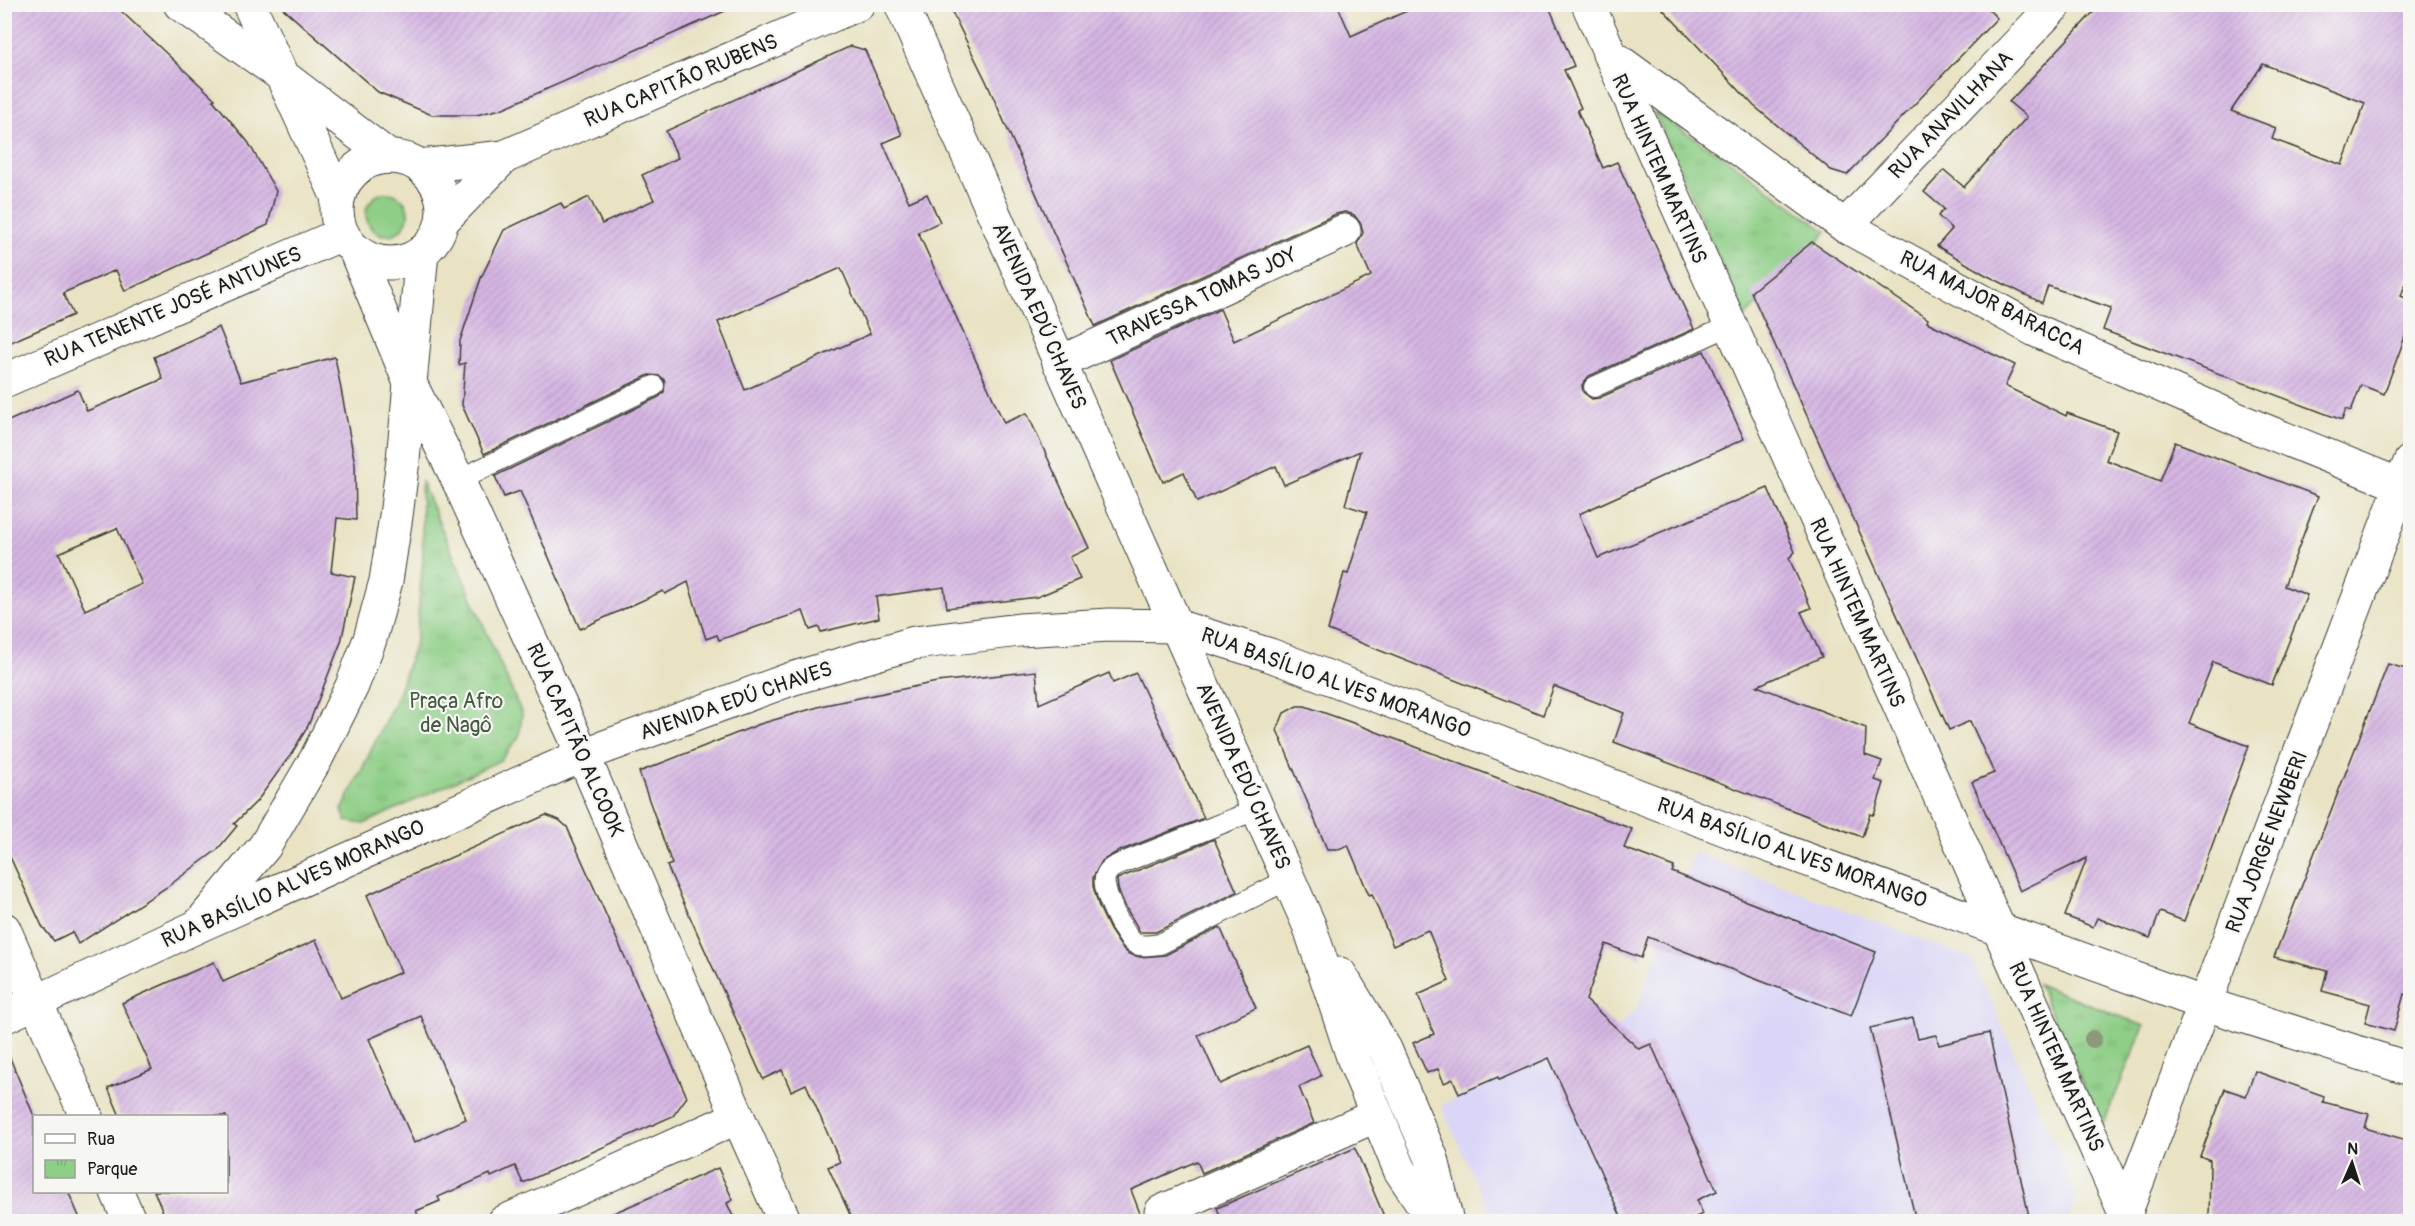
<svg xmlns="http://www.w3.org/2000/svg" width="2415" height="1226" font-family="Pangolin,sans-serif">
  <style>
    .built { fill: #dbd6f7 }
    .green { fill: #8ece86; stroke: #557551; stroke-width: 1.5 }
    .park { fill: url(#park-tufts); stroke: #557551; stroke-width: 1.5 }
    .building { fill: url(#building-hatch); fill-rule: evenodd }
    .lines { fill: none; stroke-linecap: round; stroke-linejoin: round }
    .service-casing { stroke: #3b3a35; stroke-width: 22 }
    .minor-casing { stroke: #3b3a35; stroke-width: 35 }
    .tertiary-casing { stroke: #3b3a35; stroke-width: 35 }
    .secondary-casing { stroke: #3b3a35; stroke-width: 35 }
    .service { stroke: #fff; stroke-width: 20 }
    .minor { stroke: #fff; stroke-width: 33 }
    .tertiary { stroke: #fff; stroke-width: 33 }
    .secondary { stroke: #fff; stroke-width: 33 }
    .tree { fill: #8e987c }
    .labels { text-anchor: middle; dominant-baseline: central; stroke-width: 4.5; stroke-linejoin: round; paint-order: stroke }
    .street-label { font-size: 21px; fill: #1c1c1c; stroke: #f6f6f2 }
    .park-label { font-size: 21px; fill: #445a41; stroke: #f6f6f2 }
  </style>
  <defs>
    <pattern id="park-tufts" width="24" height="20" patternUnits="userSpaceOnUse" patternTransform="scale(1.5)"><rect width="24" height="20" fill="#8ece86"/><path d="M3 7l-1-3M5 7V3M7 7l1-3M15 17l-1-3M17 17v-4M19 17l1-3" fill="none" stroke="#7ab073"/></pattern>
    <pattern id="building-hatch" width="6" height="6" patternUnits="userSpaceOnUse" patternTransform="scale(1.5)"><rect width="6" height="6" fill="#d6b6e3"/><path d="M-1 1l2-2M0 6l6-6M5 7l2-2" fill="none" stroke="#b79cc2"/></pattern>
  </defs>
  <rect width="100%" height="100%" fill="#f6f6f2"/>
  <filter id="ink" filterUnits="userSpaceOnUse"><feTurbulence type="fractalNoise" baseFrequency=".0167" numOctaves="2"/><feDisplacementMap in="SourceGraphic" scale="12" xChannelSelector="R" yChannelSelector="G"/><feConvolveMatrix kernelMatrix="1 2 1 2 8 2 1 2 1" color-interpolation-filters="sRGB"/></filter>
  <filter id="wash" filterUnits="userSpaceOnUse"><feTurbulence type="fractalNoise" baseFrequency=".008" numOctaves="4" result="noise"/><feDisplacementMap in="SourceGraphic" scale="24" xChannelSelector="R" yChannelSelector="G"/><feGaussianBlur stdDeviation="1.35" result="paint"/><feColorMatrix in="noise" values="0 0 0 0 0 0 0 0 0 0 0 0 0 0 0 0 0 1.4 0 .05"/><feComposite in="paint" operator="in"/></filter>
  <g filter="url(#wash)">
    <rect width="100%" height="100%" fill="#e9e3c4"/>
    <path class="built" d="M1694,852l278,107 101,225 4,14 -9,24 -557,-1 -5,-10 -14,7 -51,-113 175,-77 21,-19z"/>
    <circle class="green" cx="387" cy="214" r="21"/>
    <g class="park">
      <path d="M1654,112l76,49 97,71 -82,85z"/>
      <path d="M421,481l101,233 -3,23 -18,23 -137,64 -18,-3 -4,-11 54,-111 20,-58 7,-83z"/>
      <path d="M2038,984l106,42 -42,101z"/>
    </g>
    <g id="blocks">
      <g class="building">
        <path d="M4,4h108l8,6 95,89 -2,1 35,42 28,49 -8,34 -143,66 -9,-21 -53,23 10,22 -69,30z"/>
        <path d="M278,4h463l-240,105 -25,6h-44l-54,-23z"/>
        <path d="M948,4h389l14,32 71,-32h126l26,62 -10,4 17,38 -4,2 26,58 14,-6 77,167 -105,47 -7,9 1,7 9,7 7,-1 105,-47 40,88 -165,75 19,44 170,-70 27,64 -6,6 22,50 -10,4 21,45 -65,29 109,42 -1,27 17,6 -7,19 9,3 -9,29 -2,3 -3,-1 -8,23 -248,-95 10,-29 -70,-27 -11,29 -215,-85 16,-57 4,1 19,-62 -22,-7 15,-54 -76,34 -8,-19 -79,36 -13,-30 -21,10 -53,-122 110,-51 14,32 137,-65 -14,-32 6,-11 -2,-9 -7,-9 -9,-3 -9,2 -241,112 -109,-245z"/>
        <path d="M1658,4h325l14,14 -150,157 -16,-5 -77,-64z"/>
        <path d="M2101,4h309v267l-9,25 9,4v23l-26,71 -23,-9 -10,26 -5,-2 -4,11 -239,-90 8,-22 -63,-22 -6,17 -58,-29 -47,-28 15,-17 -14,-13 6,-7 -20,-17 20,-22 20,17 63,-70 -18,-15zM2263,64l102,39 -23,62 -70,-26 4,-11 -45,-17z"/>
        <path d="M851,46l14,4 37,85 -19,8 26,59 18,-8 13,28 -22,10 86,191 23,-10 62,135 -19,9 10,22 -43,18 -90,11 -3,-21 -68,10 3,21 -58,14 -2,-5 -9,3 -7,-19 -84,29 -2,-5 -11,4 -18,-57 -23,12 -2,-3 -83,38 -60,-138 -16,6 -9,-21 164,-79 5,-5 1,-11 -5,-5 -11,-1 -165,79 -22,-49 3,-42 -6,2 1,-24 21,-63 23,-48 57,-27 3,6 25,-12 13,27 52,-24 -12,-25 36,-17 -12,-27zM841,268l29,66 -125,56 -27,-68z"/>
        <path d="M1812,242l116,77 -1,3 88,43 -10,21 61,30 1,-3 50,18 -11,29 54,21 15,-39 143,54 -34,90 23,9 -35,90 -59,-23 -24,61 60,23 -65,175 -24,-9 -10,26 -53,-20 -4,9 -28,-11 22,-58 -67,33 -48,-109 22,-9 -24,-52 -21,9 -198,-438z"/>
        <path d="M219,327l22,55 94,-25 20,107 1,56 -19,-2 -6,54 24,5 -14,65 -33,84 -16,27 -35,48 -23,23 3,2 -20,24 -50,37 -89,57 -6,-12 -18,9 -12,-15 -38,-82v-421l74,-33 9,21 76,-32 -9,-22zM117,528l25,56 -57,26 -26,-57z"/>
        <path d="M2388,664l22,6v326l-6,-2 -10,37 -29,-8 5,-19 -48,-13 5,-20 -53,-14z"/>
        <path d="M1036,671l3,33 70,-31 4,10 23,-10 68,145 -87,34 -15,9 -9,16v9l6,21 11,23 12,18 7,6 11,3 25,-2 55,-28 36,81 -58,27 22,49 87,-39 14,31 -22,11 15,36 -112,50 -5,-12 -66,29 12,31h-290l-25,-54 12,-5 -34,-78 -15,7 -9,-21 -19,9 -96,-213 5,-2 -33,-92 121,-48 65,-19 112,-23z"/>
        <path d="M1297,706h8l48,17 279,106 -8,19 50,19 -2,5 204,80 -25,64 -203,-79 -7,21 -35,-14 -20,56 53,49 12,-5 66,147 -20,9 6,14 -17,7h-63l-74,-163 -50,22 -1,-3 -39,17 -6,-15 -9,4 -6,-14 -11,4 -14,-30 21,-9 -16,-39 31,-14 -21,-51 -35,16 -21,-52 -3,1 -21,-50 -9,4h-12l-50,-119 7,-17z"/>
        <path d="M546,815l13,5 8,7 120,270 -14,19 -150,67 -8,-17 -24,11 -1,-3 -52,23 2,4 -24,10 5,10h-254l-13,-30h72v-75h-106l-12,-28 44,-19 -30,-66 92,-41 9,20 93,-42 25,58 60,-26 -34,-77zM421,1016l45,103 -52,24 -45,-104z"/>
        <path d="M1214,839l23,53 -81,40h-16l-14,-24 -8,-19 -1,-10z"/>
        <path d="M1913,1018l5,21 18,-4 3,10 50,-12 41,188h-114l-46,-193z"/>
        <path d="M5,1046l29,70v75h34l13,30h-77z"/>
        <path d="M2255,1071l69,25 -1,6 46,12 -4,14 45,13v80h-201l1,-61 -10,-4 25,-67 21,7z"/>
        <path d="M1355,1148l31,73h-164l-5,-13z"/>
        <path d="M718,1168l15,32 -6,3 8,18h-140z"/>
      </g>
    </g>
  </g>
  <g filter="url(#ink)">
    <use href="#blocks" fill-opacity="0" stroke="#3b3a35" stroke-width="1.5"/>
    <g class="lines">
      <g class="service-casing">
        <g id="service">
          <path d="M1594,387l135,-61"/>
          <path d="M458,480l196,-94"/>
          <path d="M1258,809l-136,54c-7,3 -15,6 -17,15 -4,10 20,62 31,66 7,3 17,1 24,0l129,-65"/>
        </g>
      </g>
      <g class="minor-casing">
        <g id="minor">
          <path d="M180,4l100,70 109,83"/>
          <path d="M249,4l89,194"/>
          <path d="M1588,4l541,1218"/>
          <path d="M1609,54l236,172 190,104 211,93 164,66"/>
          <circle cx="390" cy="210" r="53"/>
          <path d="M420,166l84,-9 354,-153"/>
          <path d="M442,221l62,-64"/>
          <path d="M1845,226l211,-222"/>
          <path d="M355,250l55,133 48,97 125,275 155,362 47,105"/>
          <path d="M1059,363l285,-132"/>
          <path d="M4,381l338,-147"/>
          <path d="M198,926l67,-80 51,-87 36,-73 18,-47 16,-58 10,-65 7,-56 19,-208"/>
          <path d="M4,929l82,187"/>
          <path d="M117,1192l13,30"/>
          <path d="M1161,1212l216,-97"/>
          <path d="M504,1222l234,-105"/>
          <path d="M2122,1222l288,-760"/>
        </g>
      </g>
      <g class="tertiary-casing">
        <path id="tertiary" d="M4,1017l194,-91 385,-171 208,-76 123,-36 105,-13 91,-5 66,1 94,29 486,186 449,163 205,65"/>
      </g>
      <g class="secondary-casing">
        <g id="secondary">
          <path d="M901,4l408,921 45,135 46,110 35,52"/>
          <path d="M1340,974l45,75 47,110 15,63"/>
        </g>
      </g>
      <use href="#service" class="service"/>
      <use href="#minor" class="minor"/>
      <use href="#tertiary" class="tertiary"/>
      <use href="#secondary" class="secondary"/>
    </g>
    <circle class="tree" cx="2093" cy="1039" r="9"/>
  </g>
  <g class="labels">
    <g class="street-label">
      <text transform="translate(681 81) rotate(-23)">RUA CAPITÃO RUBENS</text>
      <text transform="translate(1951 115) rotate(-46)">RUA ANAVILHANA</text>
      <text transform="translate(1659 169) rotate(66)">RUA HINTEM MARTINS</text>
      <text transform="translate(1202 297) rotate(-25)">TRAVESSA TOMAS JOY</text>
      <text transform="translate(1992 303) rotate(27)">RUA MAJOR BARACCA</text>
      <text transform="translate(173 307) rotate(-23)">RUA TENENTE JOSÉ ANTUNES</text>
      <text transform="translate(1039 316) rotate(66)">AVENIDA EDÚ CHAVES</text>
      <text transform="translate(1857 613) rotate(66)">RUA HINTEM MARTINS</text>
      <text transform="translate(1336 683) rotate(20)">RUA BASÍLIO ALVES MORANGO</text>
      <text transform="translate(736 701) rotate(-19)">AVENIDA EDÚ CHAVES</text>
      <text transform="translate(575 740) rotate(66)">RUA CAPITÃO ALCOOK</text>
      <text transform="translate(1243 776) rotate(66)">AVENIDA EDÚ CHAVES</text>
      <text transform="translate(2267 842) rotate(-69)">RUA JORGE NEWBERI</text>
      <text transform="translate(1792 853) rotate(20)">RUA BASÍLIO ALVES MORANGO</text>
      <text transform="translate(293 884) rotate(-24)">RUA BASÍLIO ALVES MORANGO</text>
      <text transform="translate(2056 1057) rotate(66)">RUA HINTEM MARTINS</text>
    </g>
    <g class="park-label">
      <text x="456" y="701">Praça Afro<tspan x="456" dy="24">de Nagô</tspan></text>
    </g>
  </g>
  <rect width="2415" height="1226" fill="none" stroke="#f6f6f2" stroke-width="24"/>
  <rect x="33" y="1115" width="195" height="78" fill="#f6f6f2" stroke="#9f9f9c" stroke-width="1.5"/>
  <rect x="45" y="1134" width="30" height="9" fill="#ffffff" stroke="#9f9f9c" stroke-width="1.5"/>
  <text x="87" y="1145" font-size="18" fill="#1c1c1c">Rua</text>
  <rect x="45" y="1160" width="30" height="18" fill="url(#park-tufts)" stroke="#9f9f9c" stroke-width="1.5"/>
  <text x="87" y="1175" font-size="18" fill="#1c1c1c">Parque</text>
  <g transform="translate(2352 1163) rotate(3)" stroke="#f6f6f2" stroke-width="4.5" paint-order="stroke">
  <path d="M0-4.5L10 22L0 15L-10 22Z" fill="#1c1c1c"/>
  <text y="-9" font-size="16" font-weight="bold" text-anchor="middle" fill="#1c1c1c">N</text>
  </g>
</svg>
